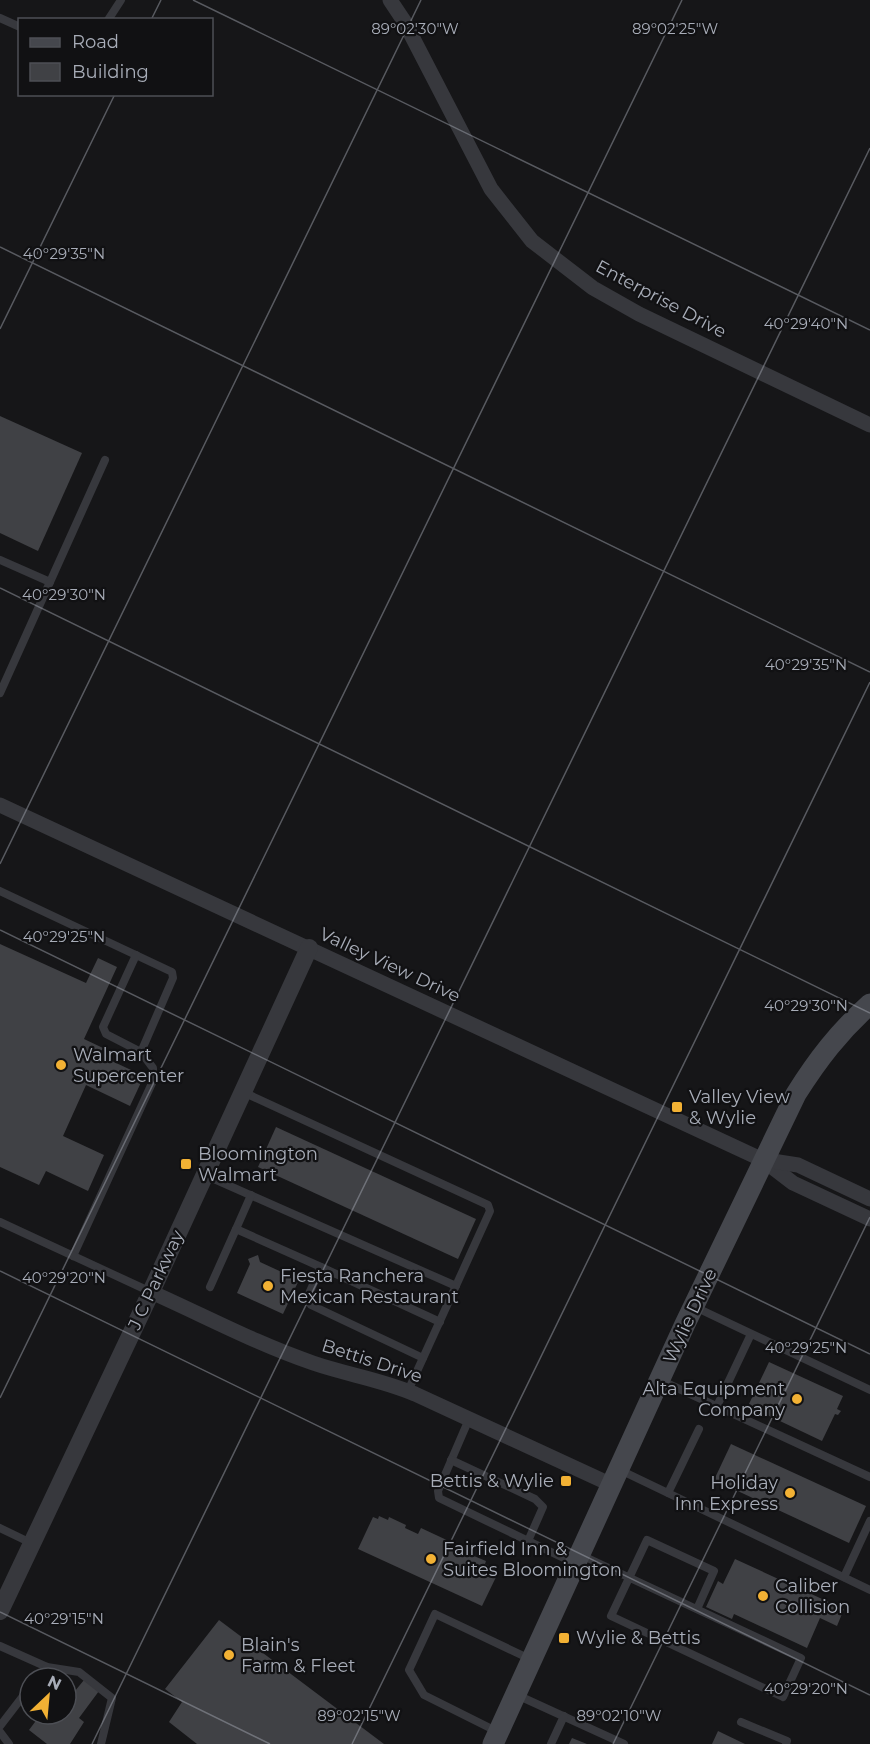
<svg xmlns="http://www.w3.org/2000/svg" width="870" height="1744" font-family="Montserrat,sans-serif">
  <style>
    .building { fill: #404145 }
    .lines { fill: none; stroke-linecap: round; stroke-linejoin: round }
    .service { stroke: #37383d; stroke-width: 8 }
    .minor { stroke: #37383d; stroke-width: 15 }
    .tertiary { stroke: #37383d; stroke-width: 18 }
    .secondary { stroke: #45474d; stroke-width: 21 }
    .ticks { fill: none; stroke: #a8adb8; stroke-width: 1.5; stroke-opacity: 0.45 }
    .poi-dot { fill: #f2b134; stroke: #111113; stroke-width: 2 }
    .labels { text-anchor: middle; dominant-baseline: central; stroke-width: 4.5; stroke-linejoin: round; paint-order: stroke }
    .street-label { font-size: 18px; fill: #a8adb8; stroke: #111113 }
    .poi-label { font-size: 18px; fill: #a8adb8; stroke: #111113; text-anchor: start }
    .ticks-label { font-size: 15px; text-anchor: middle; fill: #a8adb8; stroke: #111113; stroke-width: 4.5; stroke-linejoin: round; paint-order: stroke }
  </style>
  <rect width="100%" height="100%" fill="#161618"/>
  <g class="building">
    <path d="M0,416l82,37 -44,98 -38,-18z"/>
    <path d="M0,944l86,39 12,-25 19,9 -33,72 19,9 -4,7 45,21 -14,30 -44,-21 -23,51 41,19 -16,36 -42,-20 -7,14 -39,-18z"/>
    <path d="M276,1127l200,92 -18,40 -200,-92z"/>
    <path d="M258,1255l2,7 39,18 -16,34 -46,-21 13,-29 -2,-5z"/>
    <path d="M769,1362l74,34 -6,13 4,2 -3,4 -3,-1 -13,27 -74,-35z"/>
    <path d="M731,1444l135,62 -17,37 -135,-63z"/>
    <path d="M379,1516l9,4 1,-3 17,8 -1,3 13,6 3,-6 30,14 -3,6 20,9 1,-3 17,7 -1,3 6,3 -2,5 8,3 -15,31 -124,-57 15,-32 5,2z"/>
    <path d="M735,1559l109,50 -7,17 -17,-8 -13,30 -73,-34 -2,5 -26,-12 12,-26 5,3z"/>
    <path d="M219,1620l165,124h-187l-28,-22 13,-20 -17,-13z"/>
    <path d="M84,1680l15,11 -20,27 5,4 -14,22h-23l-18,-14 12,-16h25v-12z"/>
    <path d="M718,1731l27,13h-33z"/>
    <path d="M572,1738l15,6h-18z"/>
  </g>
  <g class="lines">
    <g class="service">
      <path d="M0,18l20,9"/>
      <path d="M108,20l13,-20"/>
      <path d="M0,560l50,22 55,-122"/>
      <path d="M0,693l50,-111"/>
      <path d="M0,891l172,81 1,6 -32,74 12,16v13l-80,175"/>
      <path d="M136,955l-33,72 3,7 35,18"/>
      <path d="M243,1092l245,113 2,6 -82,180"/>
      <path d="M205,1175l251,111"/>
      <path d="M251,1195l-15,34 85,38 -14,31 4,7 112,53"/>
      <path d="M0,1222l151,70"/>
      <path d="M321,1267l119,55"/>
      <path d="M210,1287l26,-58"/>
      <path d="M695,1307l175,83"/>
      <path d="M662,1381l208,96"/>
      <path d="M717,1406l34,-72"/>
      <path d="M469,1419l-31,72 1,7 135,65"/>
      <path d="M451,1460l84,39 8,8 -15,34"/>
      <path d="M620,1470l250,120"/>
      <path d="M668,1493l31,-64"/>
      <path d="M0,1528l31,15"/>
      <path d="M581,1555l220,103 -18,39 -172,-81 36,-76 67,31 -17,38"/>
      <path d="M844,1577l26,-56"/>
      <path d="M0,1646l47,21 32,5 33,26 -11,46"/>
      <path d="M38,1678l9,-11"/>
      <path d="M517,1695l107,49"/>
      <path d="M741,1722l46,19 -1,3"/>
      <path d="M0,1726l30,-39"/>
      <path d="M0,1732l9,12"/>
      <path d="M498,1732l-74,-37 -15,-25 26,-56 95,45"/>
      <path d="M551,1744l13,-28"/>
    </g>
    <g class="minor">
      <path d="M390,0l14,21 87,168 41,52 61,47 46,26 231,111"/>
      <path d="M0,805l763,355 30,23 77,36"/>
      <path d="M766,1160l32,5 72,34"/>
      <path d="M151,1292c54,24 106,52 162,71 35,12 67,16 102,31l197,91"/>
    </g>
    <path class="tertiary" d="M0,1611l151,-319 158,-344"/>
    <path class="secondary" d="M493,1744l192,-420 111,-230c22,-35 43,-62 74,-90"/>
  </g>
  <path class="ticks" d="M193,0l677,330M151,20l10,-20M0,247l870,425M0,329l115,-235M0,588l870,425M0,864l421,-864M0,930l870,424M0,1271l870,424M0,1398l682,-1398M0,1612l270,132M92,1744l778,-1596M352,1744l518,-1062M613,1744l257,-527"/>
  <g class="poi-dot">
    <circle cx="61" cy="1065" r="6"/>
    <rect x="671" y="1101" width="12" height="12" rx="3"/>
    <rect x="180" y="1158" width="12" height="12" rx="3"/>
    <circle cx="268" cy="1286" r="6"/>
    <circle cx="797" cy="1399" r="6"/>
    <rect x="560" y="1475" width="12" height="12" rx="3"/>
    <circle cx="790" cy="1493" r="6"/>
    <circle cx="431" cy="1559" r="6"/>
    <circle cx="763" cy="1596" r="6"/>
    <rect x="558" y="1632" width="12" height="12" rx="3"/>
    <circle cx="229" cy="1655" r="6"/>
  </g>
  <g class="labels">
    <g class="street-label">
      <text transform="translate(661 299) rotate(28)">Enterprise Drive</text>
      <text transform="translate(390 965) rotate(25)">Valley View Drive</text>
      <text transform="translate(156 1280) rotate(-65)">J C Parkway</text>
      <text transform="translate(690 1316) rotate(-65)">Wylie Drive</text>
      <text transform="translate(372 1361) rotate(18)">Bettis Drive</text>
    </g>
    <g class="poi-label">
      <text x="73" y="1055">Walmart<tspan x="73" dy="21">Supercenter</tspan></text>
      <text x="689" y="1097">Valley View<tspan x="689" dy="21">&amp; Wylie</tspan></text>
      <text x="198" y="1154">Bloomington<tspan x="198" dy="21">Walmart</tspan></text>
      <text x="280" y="1276">Fiesta Ranchera<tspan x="280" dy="21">Mexican Restaurant</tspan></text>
      <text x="785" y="1389" text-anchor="end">Alta Equipment<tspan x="785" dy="21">Company</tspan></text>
      <text x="554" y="1481" text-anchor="end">Bettis &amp; Wylie</text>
      <text x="778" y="1483" text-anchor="end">Holiday<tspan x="778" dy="21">Inn Express</tspan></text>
      <text x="443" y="1549">Fairfield Inn &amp;<tspan x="443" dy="21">Suites Bloomington</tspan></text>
      <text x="775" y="1586">Caliber<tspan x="775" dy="21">Collision</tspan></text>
      <text x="576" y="1638">Wylie &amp; Bettis</text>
      <text x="241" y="1645">Blain's<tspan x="241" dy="21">Farm &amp; Fleet</tspan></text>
    </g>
  </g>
  <g class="ticks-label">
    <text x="415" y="34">89°02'30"W</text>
    <text x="675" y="34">89°02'25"W</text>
    <text x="64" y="259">40°29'35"N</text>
    <text x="806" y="329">40°29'40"N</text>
    <text x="64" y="600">40°29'30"N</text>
    <text x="806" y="670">40°29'35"N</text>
    <text x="64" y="942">40°29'25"N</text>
    <text x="806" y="1011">40°29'30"N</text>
    <text x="64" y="1283">40°29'20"N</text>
    <text x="806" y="1353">40°29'25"N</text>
    <text x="64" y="1624">40°29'15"N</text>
    <text x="806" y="1694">40°29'20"N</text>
    <text x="359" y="1721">89°02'15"W</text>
    <text x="619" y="1721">89°02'10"W</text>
  </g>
  <rect x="18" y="18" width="195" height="78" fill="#111113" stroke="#4d4f55" stroke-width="1.5"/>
  <rect x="30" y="38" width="30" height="9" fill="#45474d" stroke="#4d4f55" stroke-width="1.5"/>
  <text x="72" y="48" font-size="18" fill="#a8adb8">Road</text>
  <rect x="30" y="63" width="30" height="18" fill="#404145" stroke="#4d4f55" stroke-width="1.5"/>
  <text x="72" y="78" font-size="18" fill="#a8adb8">Building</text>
  <g transform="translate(48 1696) rotate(26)"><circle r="28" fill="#111113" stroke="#4d4f55" stroke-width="1.5"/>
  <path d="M0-4.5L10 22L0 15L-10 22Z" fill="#f2b134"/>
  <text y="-9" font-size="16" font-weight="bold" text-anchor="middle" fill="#a8adb8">N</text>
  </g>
</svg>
